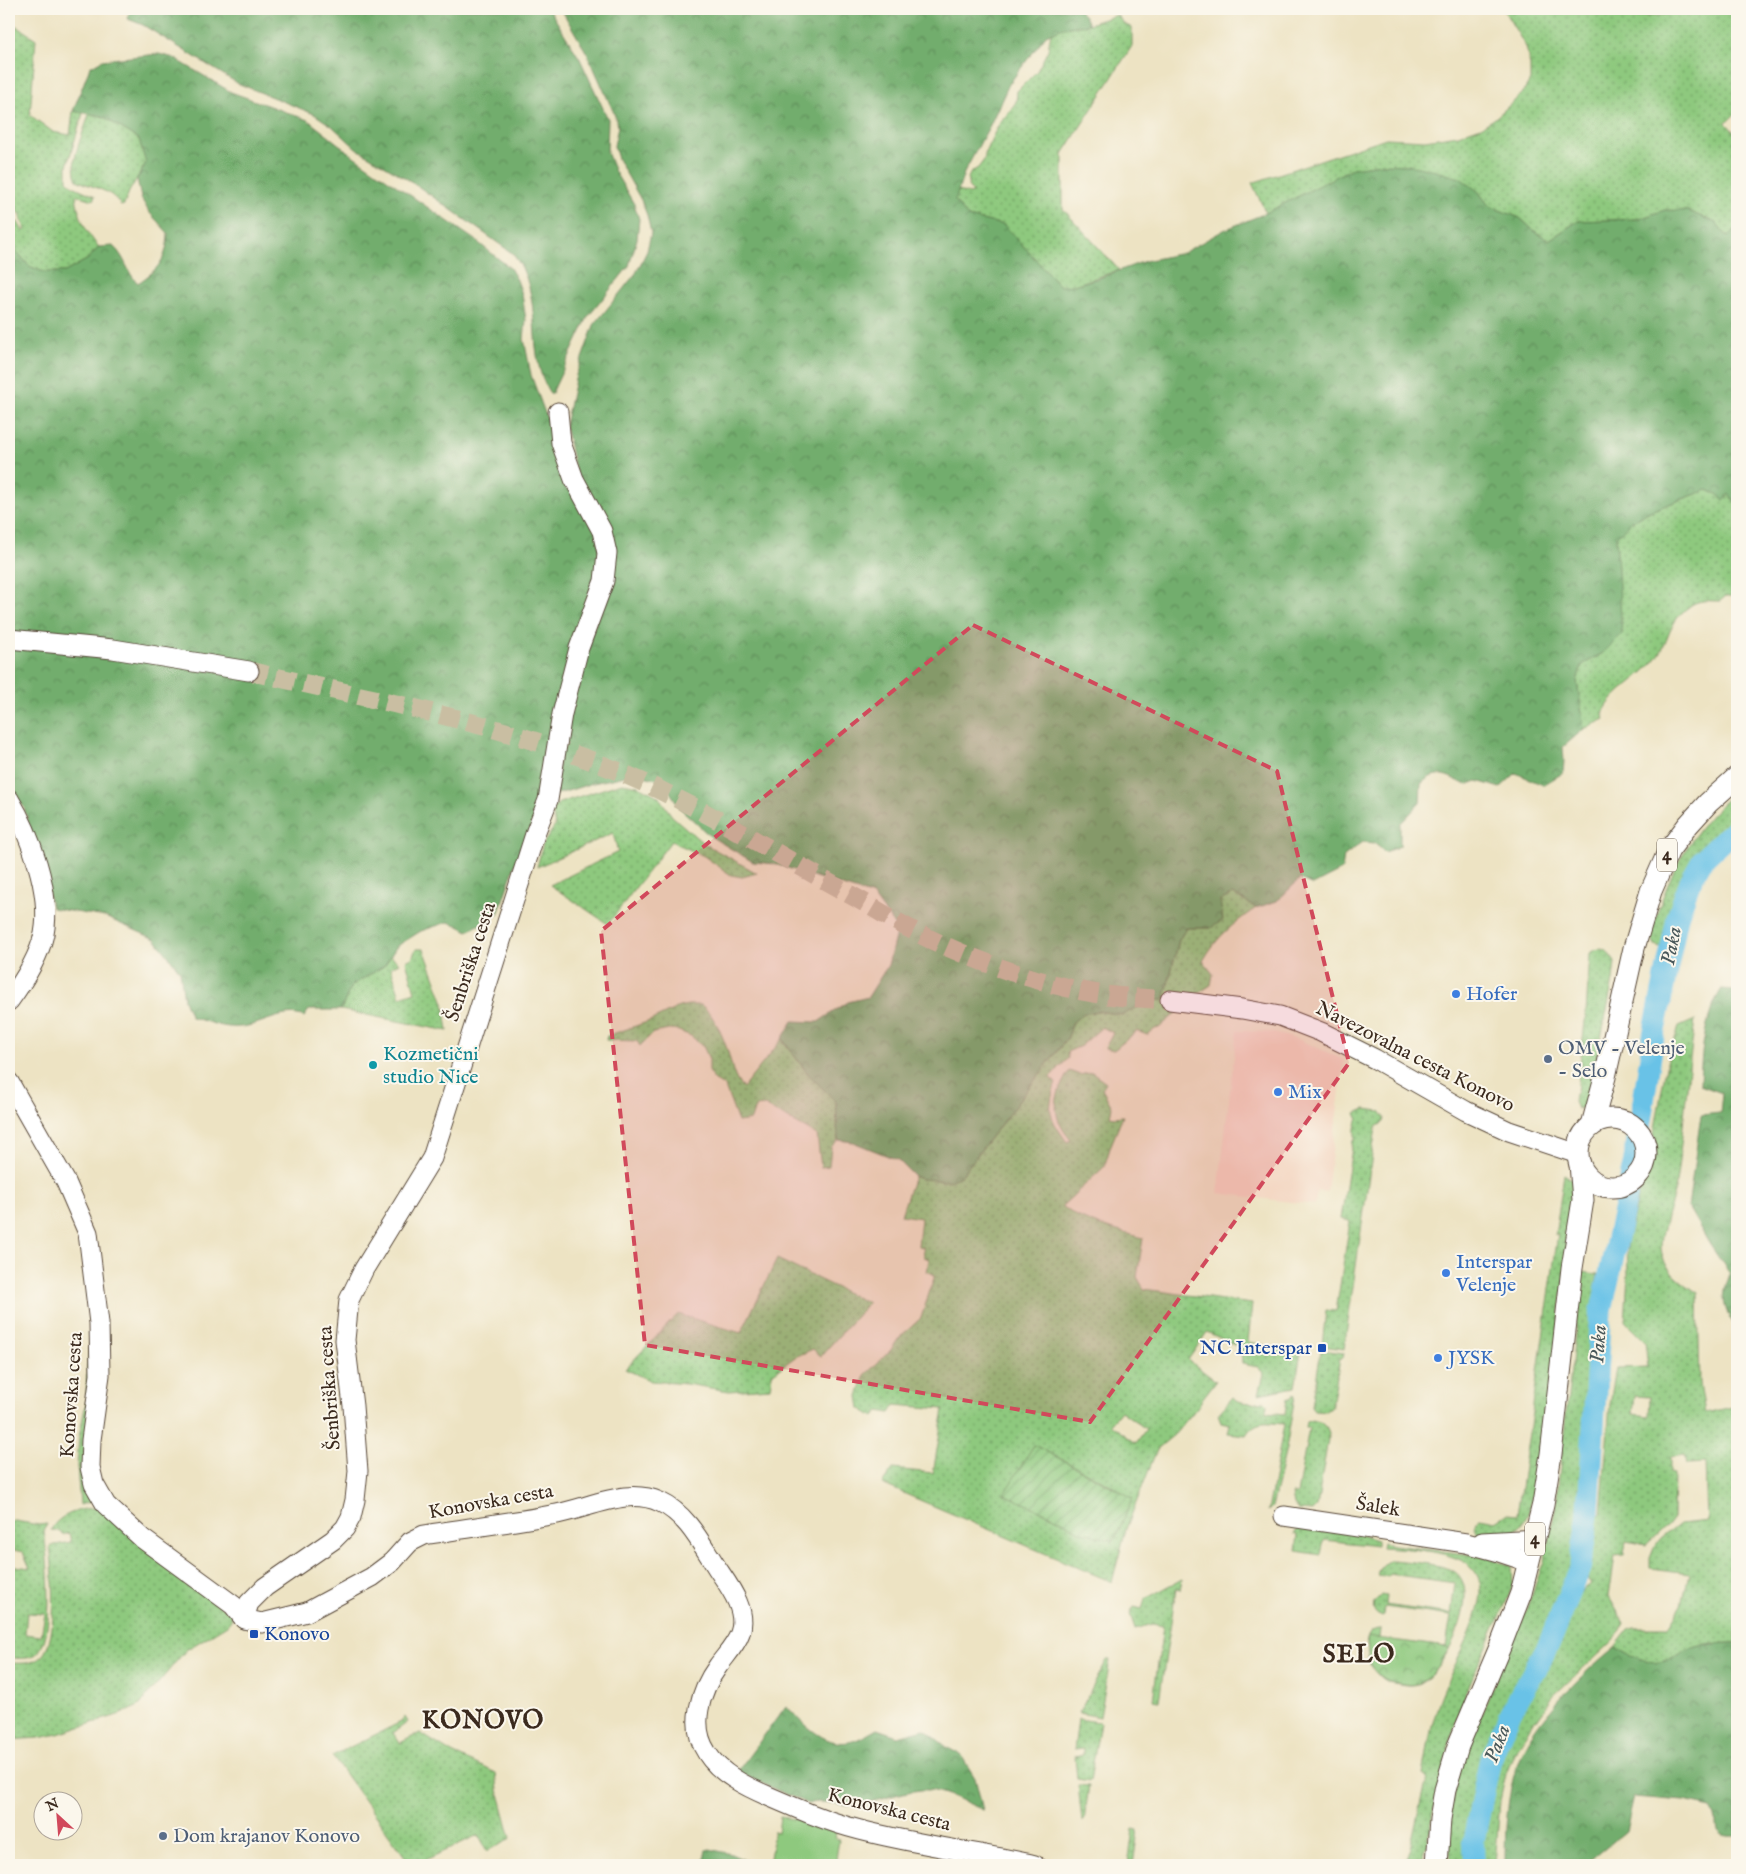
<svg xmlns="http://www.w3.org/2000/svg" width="1746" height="1874" font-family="'IM FELL English',serif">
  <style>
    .built { fill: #f3d4bf }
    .grass { fill: url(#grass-dots); stroke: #647a4e; fill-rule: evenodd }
    .forest { fill: url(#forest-crowns); stroke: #566c46 }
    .park { fill: url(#park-crowns); stroke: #647a4e }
    .garden { fill: url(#garden-furrows); stroke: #647a4e }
    .pitch { fill: #8ec97e; stroke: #647a4e }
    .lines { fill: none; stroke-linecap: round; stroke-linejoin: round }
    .river { stroke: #69c2e7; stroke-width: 22 }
    .secondary-tunnel { stroke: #c9bea2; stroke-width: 19; stroke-dasharray: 19 9; stroke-linecap: butt }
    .secondary-casing { stroke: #564637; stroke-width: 21 }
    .primary-casing { stroke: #564637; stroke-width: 23 }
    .secondary { stroke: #fff; stroke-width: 19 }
    .primary { stroke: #fff; stroke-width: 21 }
    .marked { fill: #d1495b; fill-opacity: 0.2; stroke: #d1495b; stroke-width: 4; stroke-dasharray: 10 6; stroke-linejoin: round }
    .shop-dot { fill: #3f7fe0; stroke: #fbf7ec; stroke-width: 2 }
    .service-dot { fill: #5c6f8a; stroke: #fbf7ec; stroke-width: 2 }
    .culture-dot { fill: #0f9aa8; stroke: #fbf7ec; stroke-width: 2 }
    .transit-dot { fill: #1a4fb4; stroke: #fbf7ec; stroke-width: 2 }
    .labels { text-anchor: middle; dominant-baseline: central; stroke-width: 4; stroke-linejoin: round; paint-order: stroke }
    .shield { fill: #fbf7ec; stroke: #75685c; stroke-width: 1 }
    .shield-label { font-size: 19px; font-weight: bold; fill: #3b2a1e }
    .street-label { font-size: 20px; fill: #3b2a1e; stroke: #fbf7ec }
    .shop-label { font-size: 20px; fill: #366cbe; stroke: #fbf7ec; text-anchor: start }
    .service-label { font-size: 20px; fill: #4e5e75; stroke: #fbf7ec; text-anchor: start }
    .culture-label { font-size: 20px; fill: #0d838f; stroke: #fbf7ec; text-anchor: start }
    .transit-label { font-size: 20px; fill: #164399; stroke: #fbf7ec; text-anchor: end }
    .water-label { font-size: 21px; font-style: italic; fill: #49585a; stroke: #fbf7ec }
    .district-label { font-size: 25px; font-weight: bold; letter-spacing: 1px; fill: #3b2a1e; stroke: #fbf7ec }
  </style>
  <defs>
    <pattern id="grass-dots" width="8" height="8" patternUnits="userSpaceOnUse" patternTransform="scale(1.25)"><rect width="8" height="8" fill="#8ec97e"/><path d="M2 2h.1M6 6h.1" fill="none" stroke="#75a367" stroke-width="1.8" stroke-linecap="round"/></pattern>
    <pattern id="forest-crowns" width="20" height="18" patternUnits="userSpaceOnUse" patternTransform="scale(1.25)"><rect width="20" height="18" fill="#72ad6d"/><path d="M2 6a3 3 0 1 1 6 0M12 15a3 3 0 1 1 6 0" fill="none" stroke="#5f8d59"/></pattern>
    <pattern id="park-crowns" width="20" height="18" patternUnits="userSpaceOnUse" patternTransform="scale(1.25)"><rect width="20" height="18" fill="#8ec97e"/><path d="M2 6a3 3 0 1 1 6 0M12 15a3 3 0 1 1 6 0" fill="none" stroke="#75a367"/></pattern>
    <pattern id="garden-furrows" width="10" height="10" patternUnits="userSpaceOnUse" patternTransform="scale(1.25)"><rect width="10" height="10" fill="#8ec97e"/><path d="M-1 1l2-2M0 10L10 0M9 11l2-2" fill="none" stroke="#75a367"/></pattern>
  </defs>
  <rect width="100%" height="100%" fill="#fbf7ec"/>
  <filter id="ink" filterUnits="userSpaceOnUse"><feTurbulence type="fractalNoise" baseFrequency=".02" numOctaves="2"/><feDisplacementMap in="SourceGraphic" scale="10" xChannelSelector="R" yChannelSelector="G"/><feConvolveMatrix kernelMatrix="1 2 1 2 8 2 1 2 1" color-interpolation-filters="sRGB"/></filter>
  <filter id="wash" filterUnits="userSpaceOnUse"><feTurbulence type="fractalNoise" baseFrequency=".0096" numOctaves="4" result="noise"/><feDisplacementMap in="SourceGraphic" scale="20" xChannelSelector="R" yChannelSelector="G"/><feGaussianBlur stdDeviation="1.12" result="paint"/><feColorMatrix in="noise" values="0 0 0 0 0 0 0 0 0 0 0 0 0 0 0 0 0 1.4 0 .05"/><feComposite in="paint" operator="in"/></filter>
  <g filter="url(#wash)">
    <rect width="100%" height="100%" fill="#ede3c3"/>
    <path class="built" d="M1237,1031l33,1 30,8 44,20 -17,132 -10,-1 -2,14 -97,-12z"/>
    <g class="grass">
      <path d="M1503,9c27,0 55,-3 82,0 22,2 42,8 65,7 33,-2 52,-14 87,-2v98l-11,11 11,12v93l-9,9 -12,-14 -28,-12 -23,-1 -26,9 -61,2 -29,19 -16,-10 -13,-12 -31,-12 -11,-15 -70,-26 -27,-1 -28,4 -87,45 -14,-30 134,-45 39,2 33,-5 23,-8 13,-8 28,-25 8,-14v-15l-4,-18z"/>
      <path d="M1117,15l7,9 8,4v18l-69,108v55l56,61 -45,15 -14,1 -56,-61 -36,-8 -14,-16 4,-10 12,3 3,-2 -5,-6 1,-6 -1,-2 3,-6 7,-4 6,-8 2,-10 11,-22 5,-9 4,-3 10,-14 1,-11 20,-20 11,-21 3,-18 12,-4 26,-4z"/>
      <path d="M9,21l27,18 -6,76 23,17 17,3 3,-24 10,2 -16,53v14l6,6 22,10 -2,4 -17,-5c2,20 10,38 23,52l-11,12 -23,13h-22l-14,-6 -20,-24v-12h3l1,-10 5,2 5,9 3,-1 -5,-10v-6l-4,-2 -1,-3 -3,2 -1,6 -3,2z"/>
      <path d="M89,114l13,2 37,23 7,24 -17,29 -5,13 -3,1c-9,-17 -29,-18 -44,-26 -9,-18 7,-47 12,-66z"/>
      <path d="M1707,490l10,4h12l8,12v90h-11l-6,5c-11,0 -21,-2 -30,5 -23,17 -19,32 -33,52 -15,20 -43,32 -54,55l2,6 -21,10 -7,-48 5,-16 21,-12 14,-88 -1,-28 16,-16 18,-10z"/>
      <path d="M622,783l17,3 19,10 14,20 31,27 54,30 -15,4 -11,-2 -27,-19 -33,-15 -63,83 -58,-39 68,-33 -5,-19 -76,34 6,-23 12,-18 -3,-17 7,-6z"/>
      <path d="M1737,791v29c-13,11 -30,23 -39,37 -19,28 -25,60 -32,92l-11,-4 -4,-8c13,-56 40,-110 86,-146z"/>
      <path d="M1233,894l23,14c-23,16 -39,28 -53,53l10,13 -2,11 -11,7 -41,36 -4,1 -8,6 -10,-4 -23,19 -9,-2 8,-15 -11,-6 -21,19 -14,6 1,6 -18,20 6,5c-10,29 -6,35 11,59l4,-2c-21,-24 -18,-43 -2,-69l11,4 12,-3 14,10 -4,7 10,18 -2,9 4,1 9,-1 -12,29 -7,22 -42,39c22,18 53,24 81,32l-6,39 7,12 108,15 -4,38 53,11 -6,34 -36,7 5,-20 -6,-7 -16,-3 -1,-16 -34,-16 -19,28 28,21 -14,18 -2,5 -25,30 -18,15 -31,80 -14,53 -230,-98 11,-15 40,4 11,-64 -49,-4 -5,8 -11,-2 -5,6 -14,-9 -2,-12 7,-21 25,-24 9,-13 22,-20 14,-43 -8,-4 2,-12 -5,-2 -1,-10 -5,-1 3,-28 -20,-3 13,-39 7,3 40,-3 107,-139 5,-15 9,-8 15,-3 26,4 26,-15h15l15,-60 7,-12h25l9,-27zM1121,1411l25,18 -10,14 -26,-19zM1034,1445l75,39 24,15 -54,32 -20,-12 -54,-25z"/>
      <path d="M416,949h8l20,54 4,28 -107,-21 10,-24 32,-20 8,-10 8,7 -8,4 9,30 15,-5 -9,-31 6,-3z"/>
      <path d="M1600,949l6,1 9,12 -2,19 -23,109 -7,17 -6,2 -3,-7 1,-8 2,-2 9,-79 4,-60 4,-3z"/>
      <path d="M688,1005h13c14,10 22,32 27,47 4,13 5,27 15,36l39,-49 26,35 28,28 2,38 -7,7 -2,19 -8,1 -4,-32 -52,-29 -10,1 -4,13 -13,2 -13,-35 -11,-7 -5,-9v-12l-6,-13 -12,-10 -17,-7 -21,4 -13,13 -3,-5 -31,-1 1,-4 43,-15 29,-14z"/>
      <path d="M1695,1020c-8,55 -11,110 -19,164 -3,19 -15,45 -15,63 1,22 21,35 37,46l2,90 5,30 32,-7v237c-16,0 -34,1 -50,7 -4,2 -7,4 -10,6 -26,11 -40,5 -62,-9l14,-18 6,-2h33l14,-22 7,-32 -39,-5v-10l4,-10 6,-9 19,-15 28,-3 -2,-58 -18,1 -2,-9 -15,2v16l4,1 -1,43 -6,8 -21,20 -20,-4 -2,14 -9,1 -6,41 15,26 -3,8 -10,11 -58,54 -37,52 -10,25 -6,28 -5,64h-16c0,-47 11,-101 32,-144l6,1 22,-45 13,-32 7,-3 15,-39 10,-14 7,-5 -9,-13 10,-54 9,-3 9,-110 6,-36 32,-1 -3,-26 -20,-20 3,-47 -1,-32 26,-103 14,-77 12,-35zM1635,1396l15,1 -1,19 -16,-2z"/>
      <path d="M1365,1109l15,2 5,7 -1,4 -8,5 -32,222 -22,-3 4,-36 10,1 14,-90 -9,-2 12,-78h2v-13l3,-10 -2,-5z"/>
      <path d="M1564,1174l9,6 3,8 -31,241 -15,79c-10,29 -23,27 -51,28 -4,-7 -7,-13 1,-18l16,3 11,-7 10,1 41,-281 -3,2z"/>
      <path d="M777,1259l91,44 -47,53 -8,-7 -18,8 -23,17 -2,14 -41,3 -43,-7 -35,-3 -26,-12 53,-55 63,19z"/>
      <path d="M1582,1272l16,2c-6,35 -10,69 -11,105 -2,61 1,121 -12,181 -7,33 -25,65 -40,94 -17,36 -40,72 -51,110 -9,32 -15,69 -15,101h-17l-5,-30 3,-25 11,-48 68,-160 15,-41 6,-24 6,-33z"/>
      <path d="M90,1342l7,158 -17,5 -3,-39 2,-29 7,-34 1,-36z"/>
      <path d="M1321,1350l23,3 -1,5h-3l-8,48 -6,5 -11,-1 -3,-4z"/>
      <path d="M1293,1394l2,2 -9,53 -14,58 -4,4 16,-87c-17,-1 -28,-5 -38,11l-18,-2 2,-9 -9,-2 -3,-8 15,-17c8,8 20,6 31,4l3,3 -1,8 19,2 2,-15h4z"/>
      <path d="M1312,1420c9,2 14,3 17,13l-12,74 -4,4 -15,-1 -4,-5 -2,-11h5l12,-66 -4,-1 1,-5z"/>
      <path d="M91,1508h9l132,107 -1,5 -4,5 -41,25 -47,56 -18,8 -63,20 -19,4 -30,2v-77c11,0 24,2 33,-7 17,-17 11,-87 8,-110l21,-4 -2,-9 -7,2 -2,-4 -9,-1c6,-14 25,-20 40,-22z"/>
      <path d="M9,1520l30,5 8,-1 -3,7c3,24 13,110 -9,124 -7,5 -18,3 -26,3v-93l21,3 -7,-16 -14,-3zM27,1613l18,1 -4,22 -16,-2z"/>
      <path d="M1299,1525l52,7 26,8v6l-53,-6 -3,15 -25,-4 2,-16 -4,-1 4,-5z"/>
      <path d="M1383,1542l10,3 89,11 30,10 1,19c-15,38 -34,75 -49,113 -18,48 -27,98 -37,149l-4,4 -2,14h-17l6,-17 14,-61 4,-6 -5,-6c4,-22 7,-45 14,-67 10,-35 44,-83 44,-118 0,-7 -3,-15 -8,-21 -17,-19 -66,-20 -91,-22z"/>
      <path d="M1391,1560c14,1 53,4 64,12 29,20 -12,104 -37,112 -7,2 -13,1 -19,0 -5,-1 -11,-1 -15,-4 -15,-8 -27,-51 -3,-51l-1,10 66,8 5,-31 -67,-9 -1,10c-8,-2 -11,-7 -9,-15l7,-7 5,1 -1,9 66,9 4,-31 -66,-9 -1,3 -10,-2c2,-8 5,-12 13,-15z"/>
      <path d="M1182,1579l-2,11 -4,-1 -17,112 -6,-1 10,-74 -11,-2 -17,5 -5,-15 4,-7 8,2 3,-10z"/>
      <path d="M1107,1660h3l-10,57 -21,-4z"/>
      <path d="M405,1717l3,5 -15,11 7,10 20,-10 32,20 44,20 2,17 13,48 -24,13 -9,-16 -63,30h-4l-79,-109 69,-34z"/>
      <path d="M1078,1719l22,3 -10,59 -13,-2 -2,-22 8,-2v-6l-9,1z"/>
      <path d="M1078,1785l11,1 -5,35h-2z"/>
      <path d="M1133,1829l5,1 -5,35h-5z"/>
    </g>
    <g class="forest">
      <path d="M130,9h419l31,50 28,60 -1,33 8,20 19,32 5,15 -2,20 -8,27 -41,51 -37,78c-28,-41 -4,-101 -39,-142l-100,-71 -56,-34 -24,-22 -18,-12 -77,-31 -94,-58 -15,-6z"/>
      <path d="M561,9h517l7,7 4,8 -26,4 -17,7 -37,49 -19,41 -26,48 -9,28 13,16 36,8 56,61 14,-1 25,-7 46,-17 38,-8 41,-23 42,-17 87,-45 28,-4 27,1 24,5 28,8 18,13 11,15 31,12 13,12 16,10 29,-19 61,-2 26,-9 23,1 28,12 12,14 9,-9v278l-8,-12 -5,6 -7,-6 -10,-4 -57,21 -18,10 -16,16 6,97 -19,19 -21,12 -5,16 7,48 -21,18 1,14 -1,12 -20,12 -27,-12 -16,15 -23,-7 -11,4c-18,-9 -29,-17 -45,-1l-1,19 -20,21v22l-15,6 -11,-9 -11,-1 -19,14 -2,14 -29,15 -13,-6 -23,22 -21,7 -23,-14 -13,7 3,19 -12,8h-25l-7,12 -15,60h-15l-26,15 -26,-4 -15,3 -9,8 -5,15 -107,139 -12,5 -28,-2 -7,-3 -16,-16 -45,-18 -15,-2 -2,-38 -28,-28 -26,-35 11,-18 25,1 30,-20 20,-5 20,-32 9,-36 -24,-33 -97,-32 -23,-2 -43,-26 -29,-27 -13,-20 -12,-10 -21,-5 -42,9 -38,12 9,-79 45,-134 -34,-113 -10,-44 11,-50 18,-50 42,-52 11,-22 4,-18 -4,-18 -6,-15 -23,-41 -4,-13 4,-20 -4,-13 -26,-58z"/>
      <path d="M159,54l15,4 57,34 77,28 47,37 120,83 35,28 7,12 5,14 4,26 -2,19 7,36 36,98 31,61 2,44 -61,236 -16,28 -25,72 -30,17 -11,-6 -9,-3 -27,9 -24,15 -13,20 -33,20 -10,24h-32l-5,7c-20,-9 -43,9 -64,10 -16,2 -34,-6 -49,-10l-7,-17 -4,-29 -25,-32 -50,-22 -53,-9 -28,-100 -15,-19v-547l20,24 14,6h22l23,-13 11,-12 14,-1c14,13 13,26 25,37 21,-14 29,-24 30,-50l-19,-21 -8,-14 -4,-19 9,-16 -7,-24 -37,-23 -29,-5 17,-44 12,-7z"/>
      <path d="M1721,990l16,1v338c-15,-22 -16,-30 -7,-55l-20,-29 -22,-38 13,-92 19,-2 2,-20 -22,-8c1,-32 4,-67 21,-95z"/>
      <path d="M1737,1643v192c-31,2 -13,-12 -25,-28l-28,-6 -50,-4 -8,34 -41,34h-80c0,-39 2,-83 20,-119 18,-34 60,-75 90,-99 22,14 36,20 62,9 3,-2 6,-4 10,-6 16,-6 34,-7 50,-7z"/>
      <path d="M786,1706c19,18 41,45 70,34 7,-3 14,-7 21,-11l21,7 26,-7 24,19 13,7 14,23 8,32c-16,-7 -44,-22 -62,-20 -25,2 -45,14 -71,15 -14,0 -29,-6 -42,-1l-71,-32z"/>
      <path d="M710,1849l21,5 25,11h-53l3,-15z"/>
    </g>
    <path class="park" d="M1369,1637l78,10 2,2c-7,10 -14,25 -24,31 -9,6 -17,5 -27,3 -25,-4 -34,-21 -29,-46z"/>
    <path class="garden" d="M1034,1445l99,53 -19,43 -35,-10 -20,-12 -55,-25z"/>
    <path class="pitch" d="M780,1817l57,8 -2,14 4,1 -4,25h-66l5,-34 4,1z"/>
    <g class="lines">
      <path class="river" d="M1474,1865l-1,-22 17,-83 19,-45 40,-71 31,-76 8,-50 12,-201 34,-154 20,-130 24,-118 12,-33 13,-23 34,-32"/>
    </g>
  </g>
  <g filter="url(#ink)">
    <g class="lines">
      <path class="secondary-tunnel" d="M249,671c125,29 255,52 373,102 82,35 158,83 236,126 24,14 48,29 74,41 47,22 98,40 150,51 29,6 59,7 88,9"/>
      <g class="secondary-casing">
        <g id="secondary">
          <path d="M9,639l104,10 136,22"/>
          <path d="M9,799c21,35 43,93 35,135 -5,23 -21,48 -35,67"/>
          <path d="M1170,1000l72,9 38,7 41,16 54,27 91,52 43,20 69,23"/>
          <path d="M9,1082l57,100 22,51 11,90 1,52 -9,65 -1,27 4,17 12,21 37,34 90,66 11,14 18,4 45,-11 65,-35 20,-15 18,-20 14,-7c42,-7 85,-12 127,-20 25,-4 49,-15 74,-18 11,-1 24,0 35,5 27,12 42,43 57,66 12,18 31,42 23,65 -4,12 -14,22 -22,33 -18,25 -29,60 -11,87 13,21 40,34 61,43 30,13 60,26 92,34 58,15 117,22 175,35"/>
          <path d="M1284,1516l182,27 30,8 33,11"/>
          <path d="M1482,1542l53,-3"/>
          <path d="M244,1619l5,-16 16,-16 68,-47 12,-12 6,-11 4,-17 3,-29 -5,-65 -8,-66 4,-40 15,-31 68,-111 104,-327 12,-31 14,-86 17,-66 25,-67 3,-28 -5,-22 -28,-52 -13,-36 -3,-31"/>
        </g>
      </g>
      <g class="primary-casing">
        <g id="primary">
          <circle cx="1612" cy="1153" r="34"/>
          <path d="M1592,1125l13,-48 29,-129 17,-57 18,-41 19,-25 20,-22 29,-26"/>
          <path d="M1437,1865l3,-46 5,-29 13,-44 42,-99 21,-54 22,-89 8,-50 21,-186 11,-68 -3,-36"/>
        </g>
      </g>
      <use href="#secondary" class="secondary"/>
      <use href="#primary" class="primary"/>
    </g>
  </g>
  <path class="marked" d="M973,625l304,146 72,292 -259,359 -445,-77 -44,-414z"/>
  <g class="shop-dot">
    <circle cx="1456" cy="994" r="5"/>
    <circle cx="1278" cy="1092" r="5"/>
    <circle cx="1446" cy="1273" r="5"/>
    <circle cx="1438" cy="1358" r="5"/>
  </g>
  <g class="service-dot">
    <circle cx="1548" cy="1059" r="5"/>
    <circle cx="163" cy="1836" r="5"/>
  </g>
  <circle class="culture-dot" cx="373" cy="1065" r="5"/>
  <g class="transit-dot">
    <rect x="1317" y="1343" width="10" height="10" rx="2.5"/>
    <rect x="249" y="1629" width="10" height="10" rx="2.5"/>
  </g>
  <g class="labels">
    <g class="shield">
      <rect x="1657" y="838.5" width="20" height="33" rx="4"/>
      <rect x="1525" y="1522.5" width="20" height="33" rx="4"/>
    </g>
    <g class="shield-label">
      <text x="1667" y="855">4</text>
      <text x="1535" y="1539">4</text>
    </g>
    <g class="street-label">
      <text transform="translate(471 962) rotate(-72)">Šenbriška cesta</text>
      <text transform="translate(1415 1057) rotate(27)">Navezovalna cesta Konovo</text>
      <text transform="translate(330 1388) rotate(-94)">Šenbriška cesta</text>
      <text transform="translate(72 1395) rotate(-86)">Konovska cesta</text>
      <text transform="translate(491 1502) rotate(-10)">Konovska cesta</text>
      <text transform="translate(1378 1507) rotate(9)">Šalek</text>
      <text transform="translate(889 1810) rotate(14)">Konovska cesta</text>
    </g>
    <g class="shop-label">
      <text x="1466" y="994">Hofer</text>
      <text x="1288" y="1092">Mix</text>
      <text x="1456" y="1262">Interspar<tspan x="1456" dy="23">Velenje</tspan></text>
      <text x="1448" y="1358">JYSK</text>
    </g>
    <g class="service-label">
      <text x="1558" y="1048">OMV - Velenje<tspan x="1558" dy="23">- Selo</tspan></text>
      <text x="173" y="1836">Dom krajanov Konovo</text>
    </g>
    <g class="culture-label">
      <text x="383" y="1054">Kozmetični<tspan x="383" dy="23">studio Nice</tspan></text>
    </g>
    <g class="transit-label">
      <text x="1312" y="1348">NC Interspar</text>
      <text x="264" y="1634" text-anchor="start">Konovo</text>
    </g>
    <g class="water-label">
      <text transform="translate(1672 946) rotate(-79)">Paka</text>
      <text transform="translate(1599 1344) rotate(-86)">Paka</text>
      <text transform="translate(1498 1744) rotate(-69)">Paka</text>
    </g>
    <g class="district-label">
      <text x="1359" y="1655">SELO</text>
      <text x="483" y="1721">KONOVO</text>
    </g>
  </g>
  <rect width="1746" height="1874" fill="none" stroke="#fbf7ec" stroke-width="30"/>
  <g transform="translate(58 1816) rotate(334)"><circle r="24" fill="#fbf7ec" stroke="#aea59a"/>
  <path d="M0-4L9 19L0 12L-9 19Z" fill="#d1495b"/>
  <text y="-8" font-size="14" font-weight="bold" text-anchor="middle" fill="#3b2a1e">N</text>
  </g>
</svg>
